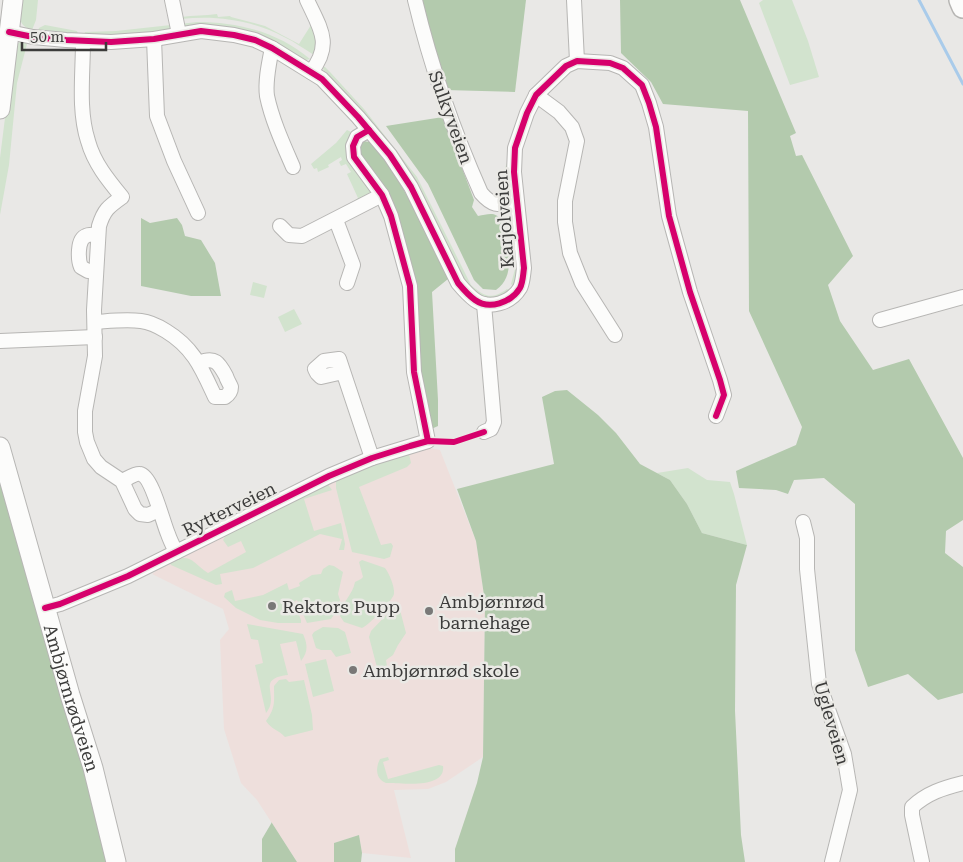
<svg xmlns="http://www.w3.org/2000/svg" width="963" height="862" font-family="'Roboto Serif',serif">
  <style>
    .education { fill: #eedfdc }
    .green { fill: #d2e3ce }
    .forest { fill: #b3caad }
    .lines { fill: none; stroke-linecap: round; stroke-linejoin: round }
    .stream { stroke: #a9cbea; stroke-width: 3 }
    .street-casing { stroke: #b7b6b4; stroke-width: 16 }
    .secondary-casing { stroke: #b7b6b4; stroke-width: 21 }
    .primary-casing { stroke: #b7b6b4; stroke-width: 24 }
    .street { stroke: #fcfcfb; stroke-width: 14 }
    .secondary { stroke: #fcfcfb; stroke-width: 19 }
    .primary { stroke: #fcfcfb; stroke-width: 21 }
    .cycleway-casing { stroke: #eae9e5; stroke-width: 9 }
    .cycleway { stroke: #d6006c; stroke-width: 6 }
    .poi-dot { fill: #797877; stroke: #eae9e5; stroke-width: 2 }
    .labels { text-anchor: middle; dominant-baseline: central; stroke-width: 5; stroke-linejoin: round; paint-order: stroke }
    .street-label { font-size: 18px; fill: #3c3c3b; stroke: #eae9e5 }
    .poi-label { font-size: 18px; fill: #3c3c3b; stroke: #eae9e5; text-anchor: start }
  </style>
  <rect width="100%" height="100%" fill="#e9e8e6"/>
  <path class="education" d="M419,446l21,4 36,91 9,61 -2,155 -37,25 -18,7 -34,1 17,68 -49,-5 -3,-18 -25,8v19h-37l-40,-62 -16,-17 -17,-54 -4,-89 9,-11 -6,-20 -71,-35 17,-14 169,-84z"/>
  <g class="green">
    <path d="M20,0h18l-2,20 -4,10c-15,-4 -13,-17 -12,-30z"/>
    <path d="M763,0h29l16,41 11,36 -29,8 -31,-82z"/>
    <path d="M302,6h2l13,31 -3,18c-10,-6 -19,-13 -30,-18 -32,-17 -68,-22 -103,-18v-2c13,-2 24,-1 36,-3l1,3 12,-1 1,1 34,9 34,18 12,-19z"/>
    <path d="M197,22c41,0 81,10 113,37l-4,1 -124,-31 -2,-5z"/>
    <path d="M45,25l32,6 2,5 -41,-5 1,-3z"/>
    <path d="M171,25l-3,6 -42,5 -42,-1 1,-3 31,-1z"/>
    <path d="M20,42h5l2,2 -10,39 -8,82 -9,50v-57l9,-72 7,-41z"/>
    <path d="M323,67h2l5,5 34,37 53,68 54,108c14,12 20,15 36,4l5,2 -18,10 -24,-10 -42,-80 -104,-138z"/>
    <path d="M347,130l4,2v5l22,55 -12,11 -7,-2 4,-3 -11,-24 4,-2 -5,-8 -5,2 -2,-4 3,-2 -1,-3 -13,8 1,2 -11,5 -1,-4 -3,1 -3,-5 25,-21z"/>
    <path d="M507,163l2,27 -3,3h-2c-1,-11 -1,-21 3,-30z"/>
    <path d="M508,219h3l2,3c2,15 11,53 0,64l-2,-2 4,-15z"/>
    <path d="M253,282l14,4 -3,12 -14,-3z"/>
    <path d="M294,309l8,15 -17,8 -7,-15z"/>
    <path d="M409,454l2,9 -4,4 -48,20 22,58 10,-2 2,3 -3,11 -6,2 -32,-7 -16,-64v-8l43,-21z"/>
    <path d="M688,468l19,12 23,2 4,12 13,51 -45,-12 -15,-29 -17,-24 -13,-7z"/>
    <path d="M327,483l5,7 -28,9 10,32 27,-8 4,21 -1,6h-5l3,-11 -22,-5 -67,34 -33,6 2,10 -6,1 -45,-20 -2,-3c23,-10 23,1 39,11l38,-21 -5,-11 -13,6 -5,-7 6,-10z"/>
    <path d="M362,560l23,8c4,5 10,19 9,26 -1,6 -26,32 -32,34l-18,-6 -4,-6c1,-14 13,-21 15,-34l6,-3 2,-2 -4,-15z"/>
    <path d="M329,565l5,1 9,6 -5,22 2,6 -4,12 -5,7 -24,4 -10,-23 -3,2 7,18v3h-23l-18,-3 -24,-12 -12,-11 1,-4 7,-3 3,11 28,-6 24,-12 2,7 11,-4 -1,-3 13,-8 9,-1 2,-5z"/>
    <path d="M396,607l4,3 6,23 -8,12 -5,10 -7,5 3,19h-6l-4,-4 -10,-38 2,-6 22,-23z"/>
    <path d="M247,624l56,10c5,11 5,18 -2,27l-5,-20 -16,3 8,31c-34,4 -7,20 -22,38l-11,-48 8,-2 -5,-23 -7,-1z"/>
    <path d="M323,627l15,1 7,4 6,21 -15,4 -5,-7h-10l-5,-2 -4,-13 2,-3z"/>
    <path d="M326,659l8,32 -21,6 -8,-33z"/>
    <path d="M286,679l3,3 15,-2 8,35 1,15 -28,7c-6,-7 -13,-7 -19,-16 10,-14 8,-19 8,-35l5,-6z"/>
    <path d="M388,757l1,3 -6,2 5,17 51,-14 4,1c3,23 -42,17 -57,17 -10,-4 -11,-14 -6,-24z"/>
  </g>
  <g class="forest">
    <path d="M419,0h107l-11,92 -70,-2z"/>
    <path d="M620,0h120l56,133 -6,3 6,20 6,-1 51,101 -25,29 12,36 33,49 36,-11 54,99v62l-17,11 -1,22 18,14v126l-25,7 -30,-26 -40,13 -13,-37v-146l-31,-26 -30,2 -6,14 -12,-4 -37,-2 -3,-17 60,-26 6,-18 -53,-116 -1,-200 -85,-7 -12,-22 -30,-29z"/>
    <path d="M443,117l31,83 -2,7 6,9c11,-2 18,-5 25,6 3,22 15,53 -7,68l-13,-1 -9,-9 -46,-96 -42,-58z"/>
    <path d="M363,141l7,1c35,40 55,89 78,137l-16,13 6,108v26l-9,4 -11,-58 -2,-78 -57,-139v-11z"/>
    <path d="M141,218l9,5 27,-5 5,7 3,11 16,4 14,23 6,33h-30l-50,-10z"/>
    <path d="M567,390l31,25 18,18 24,31 30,16 17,24 15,29 45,12 -11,40 -1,126 6,124 4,27h-290v-13l22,-66 6,-26 2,-155 -9,-61 -19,-52 97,-25 -12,-67 13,-6z"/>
    <path d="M0,470l94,324 13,68h-107z"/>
    <path d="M272,822v1l25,39h-35v-23z"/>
    <path d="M359,835l3,18 -1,9h-27v-19z"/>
  </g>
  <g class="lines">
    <path class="stream" d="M919,0l44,84"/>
    <g class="street-casing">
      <g id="street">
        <path d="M172,0l7,34"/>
        <path d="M307,0c13,28 26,44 4,72"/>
        <path d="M415,0c16,67 38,130 66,193 12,14 18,12 36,10"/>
        <path d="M574,0l3,61"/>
        <path d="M9,32l24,5 33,3 45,2 43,-3 47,-8 33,4 21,5 17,8 50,31 36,38 32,38 21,32 47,96c5,6 10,12 17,17 14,10 36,3 45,-12 3,-6 3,-13 4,-20l-10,-96 1,-24 12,-35 9,-18 30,-29 11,-5 33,2 13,5 19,17 7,18 7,24 13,89 21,76 30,88 4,15 -8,21"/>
        <path d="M154,39l3,77 17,45 24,52"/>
        <path d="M83,41c0,33 -5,69 5,100 6,22 20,39 34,56 -14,10 -18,13 -23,29l-5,84 1,46 -10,55v21l2,10 7,17 7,8 21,14 13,28 5,5 8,1 11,-5"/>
        <path d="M272,48c-3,15 -7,33 -5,48 5,24 16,48 26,71"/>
        <path d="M536,95l23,17 13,15 5,14 -12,60v21l5,31 12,30 33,52"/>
        <path d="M336,220l17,45 -6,18"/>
        <path d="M280,226l9,9 13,1 80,-41"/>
        <path d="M96,271h-8l-7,-4c-3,-7 -4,-28 5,-31 3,-2 8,-1 12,-1"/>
        <path d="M880,320l83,-23"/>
        <path d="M95,322c15,-1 31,-3 46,-1 9,1 17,5 25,10 28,17 36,38 49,66h10c3,-2 6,-5 6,-10 -1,-3 -4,-7 -5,-11 -7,-13 -11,-20 -27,-13"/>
        <path d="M0,341l95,-4"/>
        <path d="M343,372l-22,5 -4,-4 -2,-4 9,-8 15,-2 33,99"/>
        <path d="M484,432l7,-3 3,-7 -10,-118"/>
        <path d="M122,481c5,-2 13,-8 18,-7 12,2 23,49 28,60 2,6 5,12 8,18"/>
        <path d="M803,522l4,16v31l12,115 25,70 6,36 -18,72"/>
        <path d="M45,608l15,-4 68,-28 201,-100 43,-18 56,-17 -14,-69 -4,-86 -19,-70 -9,-21 -28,-38 -1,-11 4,-9 12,-7"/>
        <path d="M922,862l-10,-47v-8c15,-14 31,-19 51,-24"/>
      </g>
    </g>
    <g class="secondary-casing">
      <g id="secondary">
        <path d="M0,109l13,-109"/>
        <path id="s1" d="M0,447l70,248 23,73 23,94"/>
      </g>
    </g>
    <g class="primary-casing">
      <path id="primary" d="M960,0l3,7"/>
    </g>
    <use href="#street" class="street"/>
    <use href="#secondary" class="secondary"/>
    <use href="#primary" class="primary"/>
    <g class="cycleway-casing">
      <g id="cycleway">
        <path d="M9,32l24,5 33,3 45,2 43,-3 47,-8 33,4 21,5 17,8 50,31 36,38 32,38 21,32 47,96c5,6 10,12 17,17 14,10 36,3 45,-12 3,-6 3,-13 4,-20l-10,-96 1,-24 12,-35 9,-18 30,-29 11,-5 33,2 13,5 19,17 7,18 7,24 13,89 21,76 30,88 4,15 -8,21"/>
        <path d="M369,130l-12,7 -4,9 1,11 28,38 9,21 19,70 4,86 14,69"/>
        <path d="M45,608l15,-4 68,-28 201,-100 43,-18 38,-12 18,-5 26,1 30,-10"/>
      </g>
    </g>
    <use href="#cycleway" class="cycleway"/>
  </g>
  <g class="poi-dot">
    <circle cx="272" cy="606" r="5"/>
    <circle cx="429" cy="611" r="5"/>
    <circle cx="353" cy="670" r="5"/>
  </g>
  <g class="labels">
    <g class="street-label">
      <text transform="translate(451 117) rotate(70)">Sulkyveien</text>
      <text transform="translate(504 219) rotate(-94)">Karjolveien</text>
      <text transform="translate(229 509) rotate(-26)">Rytterveien</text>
      <text stroke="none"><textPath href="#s1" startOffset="261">Ambjørnrødveien</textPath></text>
      <text transform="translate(832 723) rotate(74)">Ugleveien</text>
    </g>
    <g class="poi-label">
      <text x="439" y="601">Ambjørnrød<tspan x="439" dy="21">barnehage</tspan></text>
      <text x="282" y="606">Rektors Pupp</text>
      <text x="363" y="670">Ambjørnrød skole</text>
    </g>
  </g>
  <path d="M22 42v8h84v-8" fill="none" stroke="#3c3c3b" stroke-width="2.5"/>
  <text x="30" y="42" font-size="15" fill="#3c3c3b" stroke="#eae9e5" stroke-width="4" paint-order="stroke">50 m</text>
</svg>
